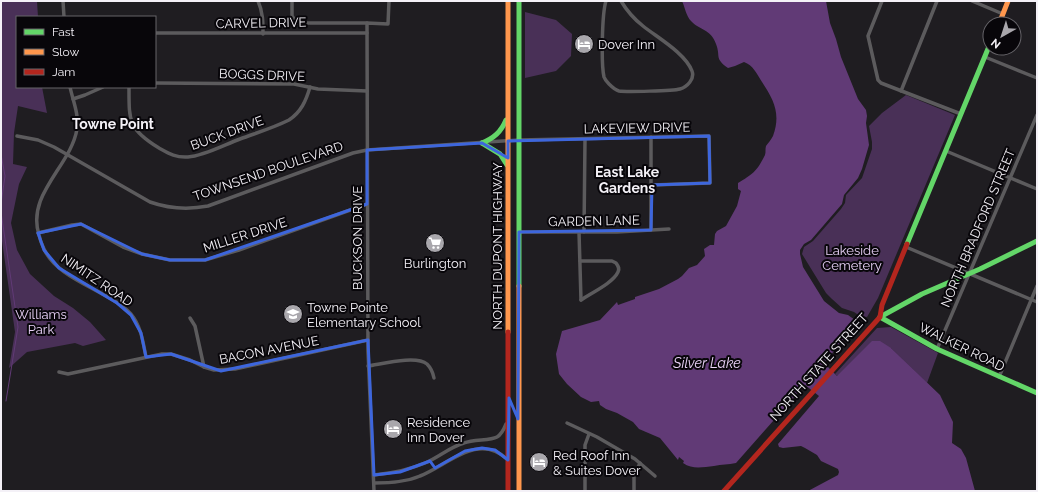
<svg xmlns="http://www.w3.org/2000/svg" width="1038" height="492" font-family="Raleway,sans-serif">
  <style>
    .green { fill: #493057 }
    .water { fill: #613a76 }
    .lines { fill: none; stroke-linecap: round; stroke-linejoin: round }
    .stream { stroke: #613a76; stroke-width: 1 }
    .street { stroke: #5c5b5d; stroke-width: 3.5 }
    .fast { stroke: #63d668; stroke-width: 5 }
    .slow { stroke: #ff974d; stroke-width: 5 }
    .jam { stroke: #b3261e; stroke-width: 5 }
    .marked { fill: none; stroke: #3d66dd; stroke-width: 3; stroke-linejoin: round }
    .labels { text-anchor: middle; dominant-baseline: central; stroke-width: 4; stroke-linejoin: round; paint-order: stroke }
    .street-label { font-size: 13px; fill: #f4f1f7; stroke: #08060a }
    .poi-label { font-size: 13px; fill: #f4f1f7; stroke: #08060a; text-anchor: start }
    .park-label { font-size: 13px; fill: #e6cff5; stroke: #08060a }
    .neighbourhood-label { font-size: 14px; font-weight: bold; fill: #f4f1f7; stroke: #08060a }
    .water-label { font-size: 14px; font-style: italic; fill: #ebd3f9; stroke: #08060a }
  </style>
  <rect width="100%" height="100%" fill="#1f1d21"/>
  <g class="green">
    <path d="M1,1h36l1,16h-21v70h25l5,26 -29,-7 -4,27 -1,31 14,3 -8,17 -8,39 6,27 13,24 24,22 19,12 17,14 16,18 -23,6 -8,-3 -48,9 -18,16 6,-36 -14,-98z"/>
    <path d="M525,12l31,8 16,14 -1,22 -15,15 -31,7z"/>
    <path d="M906,95l49,20 -77,183 -11,19 -7,-1 -6,-4 -12,-4 -10,-9 -6,-6 -24,-39 2,-7 9,-6 28,-32 4,-6 1,-8 16,-17 10,-29v-7l-3,-16 13,-13z"/>
    <path d="M891,327l47,26 -11,30 -36,-35 -54,28 -2,-2 42,-46z"/>
  </g>
  <path class="water" d="M682,1h144l4,22 6,16 5,18 17,42 8,11 1,6 -1,7 3,22 -7,24 -4,9 -14,17 -2,9 -31,36 -7,4 -4,6v4l3,13 21,34 15,12 9,2 7,5v6l-31,37 13,13 35,-35h8l11,7 49,47 13,27 -1,21 9,6 5,9 9,33h-167l30,-16 1,-3 -1,-3 -17,-8 -4,-6 -12,-7 -4,-2 -18,2 -4,-1 -1,-3 41,-48 -14,-11 -69,78c-8,2 -14,1 -22,3 -11,1 -21,4 -31,-3l1,-2 -5,-4 -1,3 -18,-22 -21,-9 -6,-7 -16,-9 -11,-4 -6,-4 -1,-4 -8,1 -10,-5 -14,-13 -8,-10 -3,-20 6,-23 38,-11 17,-18 1,3 17,-6v-2l24,-8 19,-10 4,-3 7,-8 8,-3 8,-9 -1,-7 6,-4h4l1,-11 2,-3 9,-5 11,-20 4,-15 -3,-2v-6c15,-9 19,-12 27,-28 1,-3 0,-6 1,-9 2,-3 5,-6 7,-10 8,-22 1,-36 -11,-54 -5,-8 -9,-17 -18,-20l-9,4 -7,2c-14,-10 -7,-11 -12,-24 -5,-15 -17,-14 -25,-23 -5,-5 -6,-14 -9,-20z"/>
  <g class="lines">
    <g class="stream">
      <path d="M1,154l4,22 -4,28"/>
      <path d="M1,212l17,115 -12,74"/>
    </g>
    <g class="street">
      <path d="M63,1l1,16"/>
      <path d="M258,1c5,11 5,21 5,33"/>
      <path d="M292,1v15l5,7h70"/>
      <path d="M606,1c-4,12 -5,63 -2,76 1,3 3,5 5,7 3,3 6,6 10,7 7,1 54,0 61,-2 7,-2 15,-10 12,-18 -7,-18 -34,-33 -49,-45 -9,-7 -16,-15 -22,-25"/>
      <path d="M882,1l-14,35 10,44 3,3 80,31"/>
      <path d="M972,1l31,13"/>
      <path d="M155,33h212"/>
      <path d="M985,57l52,21"/>
      <path d="M155,83l139,1 24,5 49,2"/>
      <path d="M70,87c3,14 9,27 7,42 -6,37 -51,65 -38,106 1,5 3,10 5,14 14,31 64,41 87,65 10,12 12,28 15,43"/>
      <path d="M129,87c0,34 -1,42 30,61 9,5 17,10 29,9 16,-1 36,-12 52,-18 16,-6 33,-11 49,-19 12,-8 17,-19 21,-33"/>
      <path d="M901,91l36,-90"/>
      <path d="M73,99l12,-4 18,-8"/>
      <path d="M17,136l21,4 16,7 96,55c20,7 37,8 58,4l145,-53 14,-3 152,-10 190,-4 1,47 -58,2"/>
      <path d="M946,151l91,38"/>
      <path d="M651,230v-93"/>
      <path d="M519,232h98l52,-3"/>
      <path d="M579,232l2,68"/>
      <path d="M584,232l1,-93"/>
      <path d="M38,233l34,-8 9,-1 42,23 19,7 28,6h35l34,-10 128,-46"/>
      <path d="M906,247l131,55"/>
      <path d="M580,261h32l4,2c2,3 4,5 2,9 -5,11 -27,21 -37,28"/>
      <path d="M190,318l5,8 9,41"/>
      <path d="M937,349l100,-234"/>
      <path d="M368,366c14,-2 48,-11 59,-2 4,4 6,9 7,14"/>
      <path d="M59,372l9,2 94,-20h9l19,6 14,7 10,3 21,-1 133,-29"/>
      <path d="M999,377l38,-91"/>
      <path d="M567,423l30,14 38,22 20,17"/>
      <path d="M374,475c18,-2 35,-5 51,-12 14,-6 25,-16 39,-20 10,-4 26,-2 33,-6 5,-3 7,-8 9,-13"/>
      <path d="M375,483c15,0 31,-1 45,-7 28,-11 58,-44 87,-17"/>
      <path d="M374,491l-6,-140 -1,-328 21,1 1,-23"/>
      <path d="M585,491v-46l4,-11"/>
      <path d="M634,491v-15l6,-13"/>
    </g>
    <g class="fast">
      <path d="M519,1v285"/>
      <path d="M482,143c12,-5 19,-11 24,-23"/>
      <path d="M482,143l18,11 7,11"/>
      <path d="M907,244l83,-200"/>
      <path d="M880,317l42,-23 58,-25 57,-28"/>
      <path d="M880,317l57,32 100,44"/>
    </g>
    <g class="slow">
      <path d="M508,1v331"/>
      <path d="M999,24l9,-23"/>
      <path d="M519,286v205"/>
    </g>
    <g class="jam">
      <path d="M508,332v159"/>
      <path d="M724,491l156,-174 2,-12 25,-61"/>
    </g>
  </g>
  <path class="marked" d="M709,136l1,47 -58,2 -1,45 -132,2 -1,187 -9,-21 -1,62 -13,-10 -13,-2 -17,3 -30,17 -5,-7 -30,11 -26,3 -6,-135 -147,31 -50,-17 -25,3 -5,-24 -10,-18 -14,-12 -58,-35 -15,-18 -6,-17 43,-9 61,30 28,6h35l162,-56v-54l115,-7 26,15v-17z"/>
  <defs>
    <g id="hotel-disc" transform="scale(1)"><circle r="9.5" fill="#a9a7ac" stroke="#08060a"/><path d="M-6-4.5h1.5V1H6V5H4.5V3h-9V5H-6ZM-4 0a1.8 1.8 0 1 1 3.6 0ZM.5 0V-2.5h3Q6-2.5 6 0Z" fill="#fff"/></g>
    <g id="supermarket-disc" transform="scale(1)"><circle r="9.5" fill="#a9a7ac" stroke="#08060a"/><path d="M-6-5.5h2.5l.6 2H6L4.5 2H-2.5L-4.4-4H-6ZM-1.5 3.2a1.3 1.3 0 1 0 .1 0ZM3 3.2a1.3 1.3 0 1 0 .1 0Z" fill="#fff"/></g>
    <g id="school-disc" transform="scale(1)"><circle r="9.5" fill="#a9a7ac" stroke="#08060a"/><path d="M0-5L7-2L0 1L-7-2ZM-4 1L0 2.5L4 1V4Q0 6-4 4Z" fill="#fff"/></g>
  </defs>
  <g fill-rule="evenodd">
    <use href="#hotel-disc" x="584" y="44"/>
    <use href="#supermarket-disc" x="435" y="243"/>
    <use href="#school-disc" x="293" y="314"/>
    <use href="#hotel-disc" x="393" y="429"/>
    <use href="#hotel-disc" x="539" y="462"/>
  </g>
  <g class="labels">
    <g class="street-label">
      <text transform="translate(261 23) rotate(-1)">CARVEL DRIVE</text>
      <text transform="translate(262 75) rotate(2)">BOGGS DRIVE</text>
      <text transform="translate(637 128) rotate(-1)">LAKEVIEW DRIVE</text>
      <text transform="translate(227 133) rotate(-20)">BUCK DRIVE</text>
      <text transform="translate(268 171) rotate(-19)">TOWNSEND BOULEVARD</text>
      <text transform="translate(594 221) rotate(-1)">GARDEN LANE</text>
      <text transform="translate(978 228) rotate(-67)">NORTH BRADFORD STREET</text>
      <text transform="translate(245 235) rotate(-18)">MILLER DRIVE</text>
      <text transform="translate(357 238) rotate(-90)">BUCKSON DRIVE</text>
      <text transform="translate(497 246) rotate(-90)">NORTH DUPONT HIGHWAY</text>
      <text transform="translate(97 280) rotate(34)">NIMITZ ROAD</text>
      <text transform="translate(962 347) rotate(26)">WALKER ROAD</text>
      <text transform="translate(269 350) rotate(-11)">BACON AVENUE</text>
      <text transform="translate(819 367) rotate(-48)">NORTH STATE STREET</text>
    </g>
    <g class="poi-label">
      <text x="598" y="44">Dover Inn</text>
      <text x="435" y="263" text-anchor="middle">Burlington</text>
      <text x="307" y="307">Towne Pointe<tspan x="307" dy="15">Elementary School</tspan></text>
      <text x="407" y="422">Residence<tspan x="407" dy="15">Inn Dover</tspan></text>
      <text x="553" y="455">Red Roof Inn<tspan x="553" dy="15">&amp; Suites Dover</tspan></text>
    </g>
    <g class="park-label">
      <text x="852" y="250">Lakeside<tspan x="852" dy="15">Cemetery</tspan></text>
      <text x="41" y="314">Williams<tspan x="41" dy="15">Park</tspan></text>
    </g>
    <g class="neighbourhood-label">
      <text x="113" y="124">Towne Point</text>
      <text x="627" y="172">East Lake<tspan x="627" dy="16">Gardens</tspan></text>
    </g>
    <g class="water-label">
      <text x="707" y="363">Silver Lake</text>
    </g>
  </g>
  <rect width="1038" height="492" fill="none" stroke="#f4f1f7" stroke-width="4"/>
  <rect x="16" y="16" width="140" height="72" fill="#08060a" stroke="#666469"/>
  <rect x="24" y="29" width="20" height="6" fill="#63d668" stroke="#666469"/>
  <text x="52" y="36" font-size="12" fill="#f4f1f7">Fast</text>
  <rect x="24" y="49" width="20" height="6" fill="#ff974d" stroke="#666469"/>
  <text x="52" y="56" font-size="12" fill="#f4f1f7">Slow</text>
  <rect x="24" y="69" width="20" height="6" fill="#b3261e" stroke="#666469"/>
  <text x="52" y="76" font-size="12" fill="#f4f1f7">Jam</text>
  <g transform="translate(1002 36) rotate(219)"><circle r="19" fill="#08060a" stroke="#666469"/>
  <path d="M0-3L7 15L0 10L-7 15Z" fill="#a9a7ac"/>
  <text y="-6" font-size="11" font-weight="bold" text-anchor="middle" fill="#f4f1f7">N</text>
  </g>
</svg>
